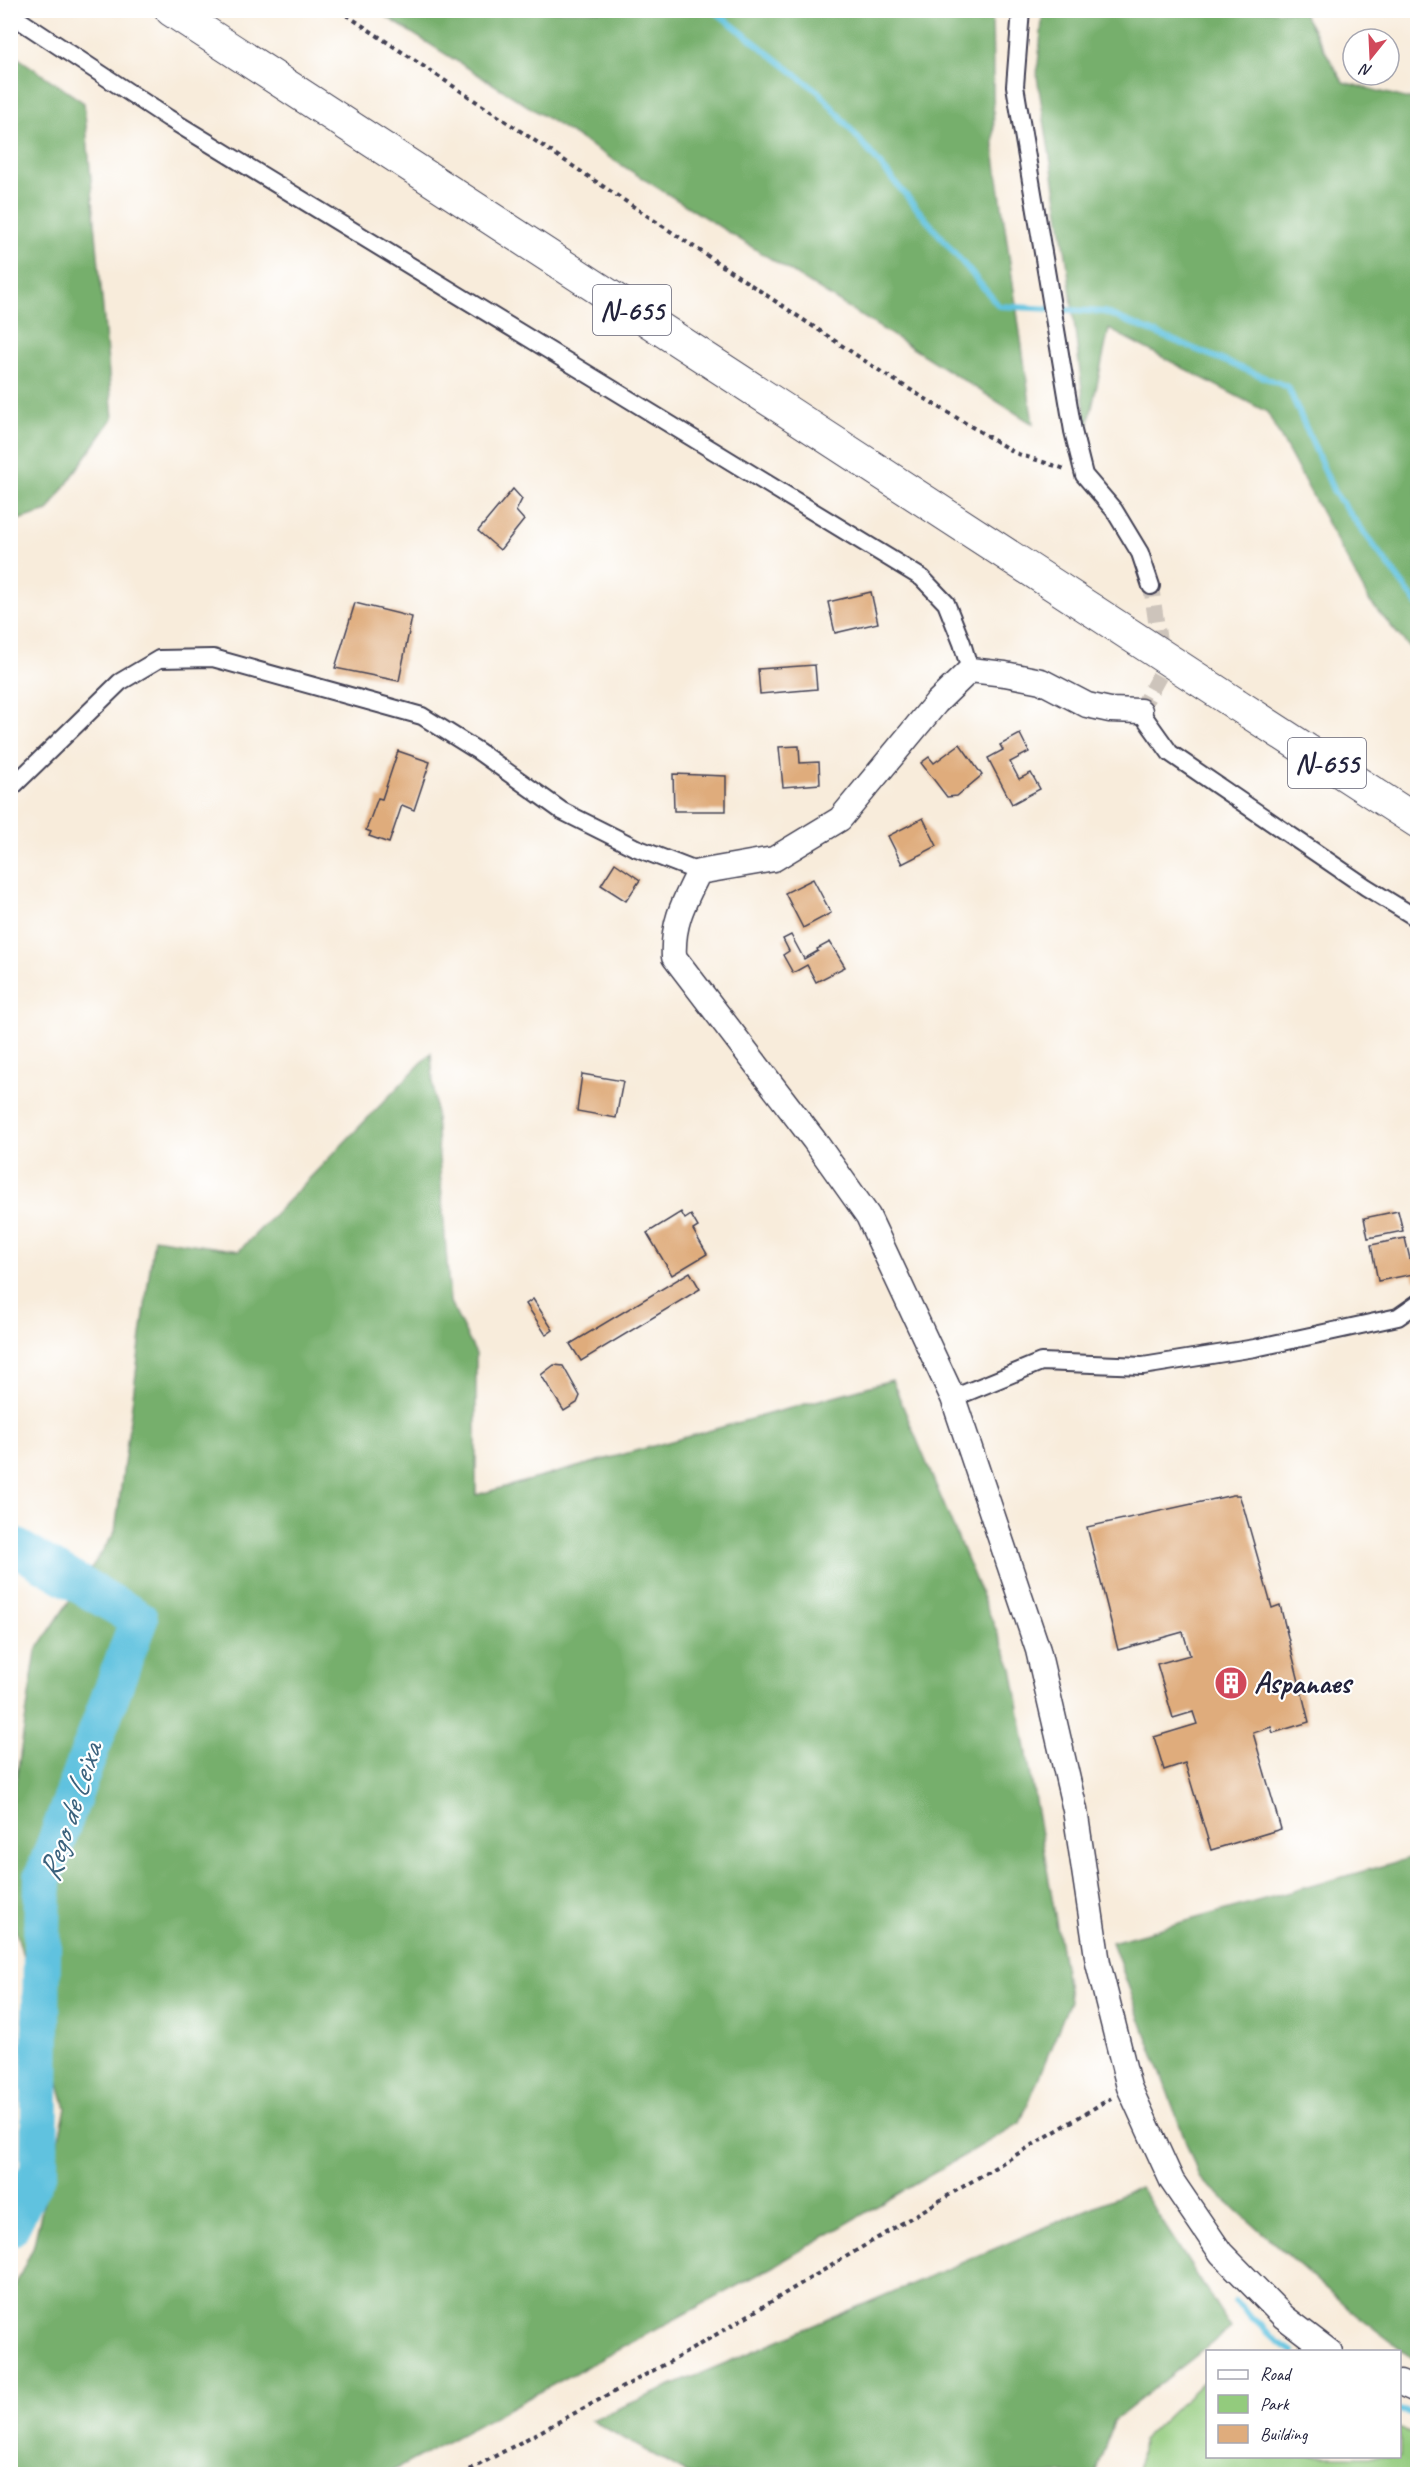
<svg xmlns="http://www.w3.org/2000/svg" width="1428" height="2485" font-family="Caveat,sans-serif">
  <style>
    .green { fill: #93cb7d; stroke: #5a765c; stroke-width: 1.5 }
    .forest { fill: #76af6c; stroke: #4c6854; stroke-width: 1.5 }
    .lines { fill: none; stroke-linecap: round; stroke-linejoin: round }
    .stream { stroke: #61c2df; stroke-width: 6 }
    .river { stroke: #61c2df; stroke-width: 38 }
    .building { fill: #dfac7c }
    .street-tunnel { stroke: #cdc4bb; stroke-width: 16; stroke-dasharray: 16 8; stroke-linecap: butt }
    .street-casing { stroke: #424053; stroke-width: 20 }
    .secondary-casing { stroke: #424053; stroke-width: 27 }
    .highway-casing { stroke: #424053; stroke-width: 34 }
    .path { stroke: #424053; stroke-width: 4; stroke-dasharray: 4.5 4.5; stroke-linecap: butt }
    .street { stroke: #fff; stroke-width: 16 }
    .secondary { stroke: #fff; stroke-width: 24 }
    .highway { stroke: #fff; stroke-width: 32 }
    .highway-bridge-casing { stroke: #424053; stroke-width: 34; stroke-linecap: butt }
    .highway-bridge { stroke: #fff; stroke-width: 32 }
    .labels { text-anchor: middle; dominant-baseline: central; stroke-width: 4.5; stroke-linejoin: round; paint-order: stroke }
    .shield { fill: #fff; stroke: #646476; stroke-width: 1.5 }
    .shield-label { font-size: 28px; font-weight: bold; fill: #22223b }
    .poi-label { font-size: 30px; font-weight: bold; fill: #22223b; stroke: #fff; text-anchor: start }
    .water-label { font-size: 32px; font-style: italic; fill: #3b627d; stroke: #fff }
  </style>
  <rect width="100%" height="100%" fill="#fff"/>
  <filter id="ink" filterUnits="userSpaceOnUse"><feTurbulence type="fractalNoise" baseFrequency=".0167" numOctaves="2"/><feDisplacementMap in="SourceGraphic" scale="12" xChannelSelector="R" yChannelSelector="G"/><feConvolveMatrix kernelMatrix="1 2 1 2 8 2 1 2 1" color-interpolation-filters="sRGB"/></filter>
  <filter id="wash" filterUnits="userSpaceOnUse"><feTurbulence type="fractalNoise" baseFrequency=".008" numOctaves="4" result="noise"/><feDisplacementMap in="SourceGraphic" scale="24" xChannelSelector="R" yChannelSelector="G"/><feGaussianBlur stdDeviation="1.35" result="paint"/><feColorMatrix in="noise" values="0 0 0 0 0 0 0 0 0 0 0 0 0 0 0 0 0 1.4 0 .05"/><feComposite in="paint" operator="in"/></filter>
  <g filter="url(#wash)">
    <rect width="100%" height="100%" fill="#f8ecdb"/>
    <path class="green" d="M1207,2378l1,78h192v-29l17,10v37h-279l4,-33z"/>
    <g class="forest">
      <path d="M377,11h615l2,139 39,274z"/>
      <path d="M1043,11h259l41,71 74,19v555l-47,-54 -103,-190 -158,-83 -22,102 -20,-169 -30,-186z"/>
      <path d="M11,53l73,50 29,315 -65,93 -37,11z"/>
      <path d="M431,1053l19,249 26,52v141l416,-115 120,288 58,333 -50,122 -246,143 -387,208h-376v-180l22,-46 33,-140 -55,-194v-101l25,-162 79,-119 39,-294 85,13z"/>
      <path d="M1417,1856h1l-1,505 -61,-46 -157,-138 -87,-235z"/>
      <path d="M1140,2187l91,141 -118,93 -17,53h-408l-97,-54z"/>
    </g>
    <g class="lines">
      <g class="stream">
        <path d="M713,10l107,83 179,213 105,6 184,75 46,105 84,113"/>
        <path d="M1235,2302l43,40 15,10"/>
        <path d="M1400,2409l18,8"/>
      </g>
      <path class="river" d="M10,1544l129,75 -96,258 -4,293 -29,58"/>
    </g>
    <g id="blocks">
      <g class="building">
        <path d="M513,489l9,10 -6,12 8,9 -24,30 -22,-19z"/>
        <path d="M871,592l7,31 -43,10 -7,-31z"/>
        <path d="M355,603l57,14 -13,64 -64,-13z"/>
        <path d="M815,665l2,24 -57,5 -2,-25z"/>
        <path d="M1020,734l9,18 -19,10 9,17 12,-6 9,16 -28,15 -24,-46 15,-8 -3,-5z"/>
        <path d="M960,744l22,31 -25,21 -10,1 -26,-34 8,-6 5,6z"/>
        <path d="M799,746l1,17 19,-1 1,22 -37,3 -4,-40z"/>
        <path d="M398,751l32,11 -16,48 -12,-5 -13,38 -20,-7 2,-4 -5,-2 12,-32 4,1z"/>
        <path d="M673,774l53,2v35h-52z"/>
        <path d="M923,818l14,28 -35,18 -14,-28z"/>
        <path d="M615,863l25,17 -14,21 -25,-16z"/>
        <path d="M813,879l18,34 -28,15 -18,-35z"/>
        <path d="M791,935l13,24 14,-8 -1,-2 13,-7 15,25 -29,15 -9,-17 -14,8 -10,-18 6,-4 -6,-12z"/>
        <path d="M582,1074l41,7 -7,37 -39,-7z"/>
        <path d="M1398,1211l5,20 -35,7 -4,-20z"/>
        <path d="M681,1212l4,7 6,-4 7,12 -5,3 14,24 -35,21 -25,-42z"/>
        <path d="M1405,1238l5,21 8,-2v22l-3,1 -2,-6 -35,7 -7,-36z"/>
        <path d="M690,1272l10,17 -119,72 -11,-17z"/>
        <path d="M533,1299l20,31 -7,5 -20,-31z"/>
        <path d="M554,1365l9,1 17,30 -3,7 -13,8 -23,-36z"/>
        <path d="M1233,1495h6l5,14 28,99 8,-3 29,117 -36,11 -2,-6 -18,6 28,96 -70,21 -26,-87 -21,7 -10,-33 43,-13 -4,-12 -20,6 -16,-54 33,-9 -7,-23 -65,18 -31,-123z"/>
      </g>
    </g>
  </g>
  <g filter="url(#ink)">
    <use href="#blocks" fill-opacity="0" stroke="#424053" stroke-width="1.5"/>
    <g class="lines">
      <path class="street-tunnel" d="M1140,711l23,-42 -12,-83"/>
      <g class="street-casing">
        <g id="street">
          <path d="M1021,10l-6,76 58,345 11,44 30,35 26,43 11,33"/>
          <path d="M10,14l158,104 754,460 24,25 16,40 8,27"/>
          <path d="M1140,711l30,42 196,134 52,32"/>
          <path d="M10,789l110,-107 39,-23 54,-1 209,58 56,35 84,60 72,36 65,25"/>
          <path d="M953,1398l88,-36 102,4 112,-18 143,-31 20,-14"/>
        </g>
      </g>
      <g class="secondary-casing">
        <g id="secondary">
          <path d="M1140,711l-30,-1 -23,-5 -46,-24 -36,-7 -35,-4 -34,33 -96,116 -66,40 -75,13c-15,30 -27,51 -25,85l140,183 54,76 85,182 85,252 37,160 23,153 31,124 43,94 49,72 63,64 46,35"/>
          <path d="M1400,2383l18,8"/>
        </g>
      </g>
      <g class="highway-casing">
        <g id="highway">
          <path d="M171,10l921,600"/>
          <path d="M1236,704l182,118"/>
        </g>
      </g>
      <g class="path">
        <path d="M339,10l547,365 129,78 50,16"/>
        <path d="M462,2474l220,-119 429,-257"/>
      </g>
      <use href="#street" class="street"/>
      <use href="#secondary" class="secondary"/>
      <use href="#highway" class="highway"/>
      <g class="highway-bridge-casing">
        <path id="highway-bridge" d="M1092,610l144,94"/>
      </g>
      <use href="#highway-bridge" class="highway-bridge"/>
    </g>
  </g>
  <defs>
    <g id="building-disc" transform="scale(1.725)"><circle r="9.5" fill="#d1495b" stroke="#fff"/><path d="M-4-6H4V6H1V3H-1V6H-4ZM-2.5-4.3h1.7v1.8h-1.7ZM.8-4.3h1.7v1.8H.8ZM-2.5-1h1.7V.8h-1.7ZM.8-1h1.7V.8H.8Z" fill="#fff"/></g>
  </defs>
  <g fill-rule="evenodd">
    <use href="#building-disc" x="1231" y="1683"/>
  </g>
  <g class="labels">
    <g class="shield">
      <rect x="593" y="285" width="78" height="50" rx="4.5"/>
      <rect x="1288" y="738" width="78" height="50" rx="4.5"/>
    </g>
    <g class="shield-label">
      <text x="632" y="310">N-655</text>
      <text x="1327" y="763">N-655</text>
    </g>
    <g class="poi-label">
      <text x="1254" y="1683">Aspanaes</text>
    </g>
    <g class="water-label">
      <text transform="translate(70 1812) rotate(-72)">Rego de Leixa</text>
    </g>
  </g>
  <rect width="1428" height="2485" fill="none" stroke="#fff" stroke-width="36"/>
  <rect x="1206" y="2350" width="195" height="108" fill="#ffffff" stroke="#a7a7b1" stroke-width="1.5"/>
  <rect x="1218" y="2370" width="30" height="9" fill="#ffffff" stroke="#a7a7b1" stroke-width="1.5"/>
  <text x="1260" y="2380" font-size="18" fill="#22223b">Road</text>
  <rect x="1218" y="2395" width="30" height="18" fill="#93cb7d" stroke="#a7a7b1" stroke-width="1.5"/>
  <text x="1260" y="2410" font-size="18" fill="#22223b">Park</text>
  <rect x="1218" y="2425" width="30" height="18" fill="#dfac7c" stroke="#a7a7b1" stroke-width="1.5"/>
  <text x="1260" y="2440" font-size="18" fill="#22223b">Building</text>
  <g transform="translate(1371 57) rotate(198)"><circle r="28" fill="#ffffff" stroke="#a7a7b1" stroke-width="1.5"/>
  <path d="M0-4.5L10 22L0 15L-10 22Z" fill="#d1495b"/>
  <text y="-9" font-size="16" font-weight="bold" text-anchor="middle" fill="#22223b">N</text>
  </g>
</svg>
